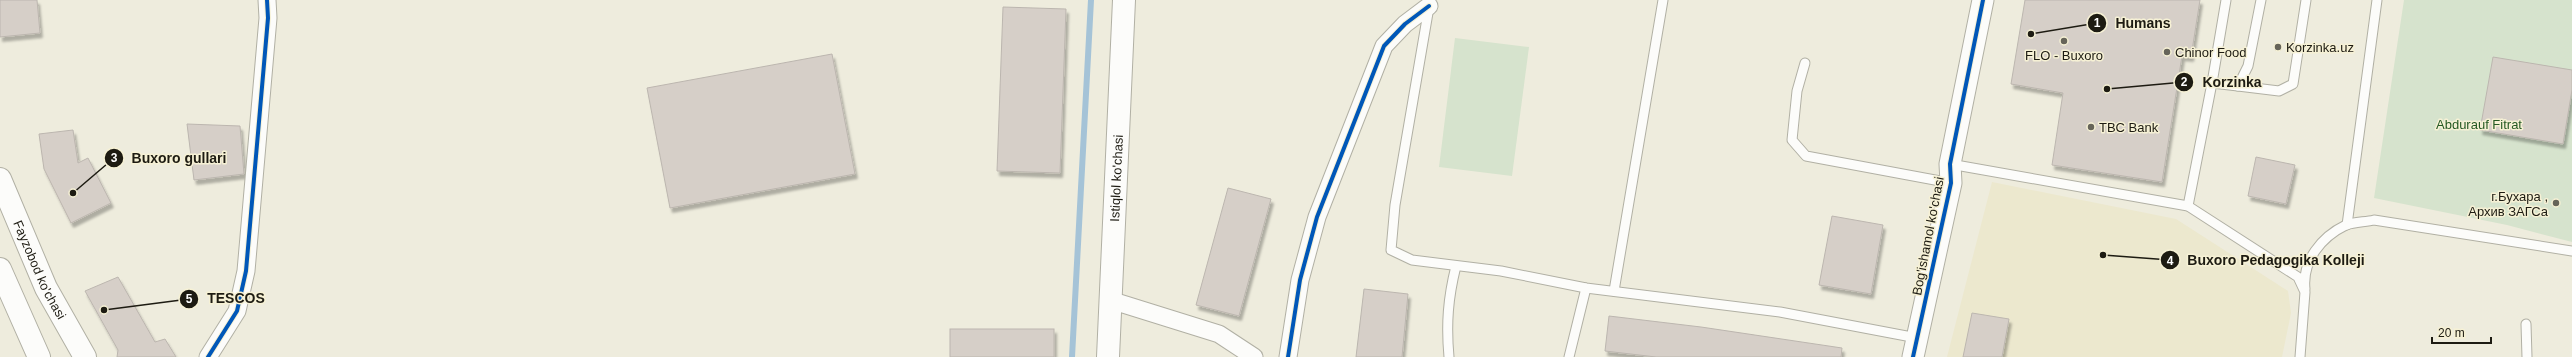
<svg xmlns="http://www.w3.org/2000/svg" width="2572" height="357" font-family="Helvetica,sans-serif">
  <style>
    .built { fill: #ece8ce }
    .green { fill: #d6e3cd }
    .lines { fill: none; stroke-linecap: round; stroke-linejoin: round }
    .stream { stroke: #a5c3d7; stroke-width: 6 }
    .building { fill: #d6cfc8; stroke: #bcb6af; filter: url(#shadow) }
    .service-casing { stroke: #b1b0a4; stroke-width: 11 }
    .minor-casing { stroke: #b1b0a4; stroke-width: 19 }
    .tertiary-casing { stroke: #b1b0a4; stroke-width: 23 }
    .secondary-casing { stroke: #b1b0a4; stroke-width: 24 }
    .primary-casing { stroke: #b1b0a4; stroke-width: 24 }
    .service { stroke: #fcfcfa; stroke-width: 9 }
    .minor { stroke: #fcfcfa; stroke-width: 17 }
    .tertiary { stroke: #fcfcfa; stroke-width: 21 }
    .secondary { stroke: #fcfcfa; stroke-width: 22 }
    .primary { stroke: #fcfcfa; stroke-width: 22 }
    .cycleway-casing { stroke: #f6f1d5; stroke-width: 6 }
    .cycleway { stroke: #0057b8; stroke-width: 4 }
    .poi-dot { fill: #666459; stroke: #f6f1d5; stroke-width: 1.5 }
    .labels { text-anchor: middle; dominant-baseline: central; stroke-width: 3; stroke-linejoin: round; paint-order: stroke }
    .poi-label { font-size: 13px; fill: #1d1b12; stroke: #f6f1d5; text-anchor: start }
    .park-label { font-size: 13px; fill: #255923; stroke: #f6f1d5 }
    .street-label { font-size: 13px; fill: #1d1b12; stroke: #f6f1d5 }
    .leader { fill: none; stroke: #1d1b12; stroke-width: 1.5 }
    .callout-dot { fill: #1d1b12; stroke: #f6f1d5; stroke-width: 1.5 }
    .mark-label { font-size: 12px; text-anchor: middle; font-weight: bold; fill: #fff }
    .callout-label { font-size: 14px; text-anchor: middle; font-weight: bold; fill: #1d1b12; stroke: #f6f1d5; stroke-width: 3; stroke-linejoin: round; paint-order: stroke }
  </style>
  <defs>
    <filter id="shadow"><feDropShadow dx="2.5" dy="4.5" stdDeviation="1" flood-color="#0004"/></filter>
  </defs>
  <rect width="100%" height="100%" fill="#eeecdd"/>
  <path class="built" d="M1992,182l184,37 112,72 3,22 -9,44h-335z"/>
  <g class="green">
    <path d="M2404,0h168v242l-65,-17 -133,-27z"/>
    <path d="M1455,38l74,9 -17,129 -73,-9z"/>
  </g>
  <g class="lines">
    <path class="stream" d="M1072,357l19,-357"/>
  </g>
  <g class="building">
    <path d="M0,0h37l3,33 -40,4z"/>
    <path d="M2025,0h175l-9,57 -9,-1 -20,126 -110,-17 11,-72 -52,-9z"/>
    <path d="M1003,7l63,2 -6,164 -63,-2z"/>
    <path d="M832,54l23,120 -185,34 -23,-120z"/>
    <path d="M2493,57l79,13v20l-9,54 -83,-14z"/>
    <path d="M187,124l53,2 4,48 -50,6z"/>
    <path d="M73,130l5,33 10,-5 23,45 -40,20 -27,-54 -5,-35z"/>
    <path d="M2256,157l39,8 -9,39 -38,-8z"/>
    <path d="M1228,188l43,11 -32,117 -43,-11z"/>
    <path d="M1832,216l51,9 -12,69 -52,-9z"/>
    <path d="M118,277l37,65 10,-3 11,18h-59l1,-7 -33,-59z"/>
    <path d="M1364,289l44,5 -6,63h-46z"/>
    <path d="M1972,313l37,6 -7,38h-39z"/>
    <path d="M1609,316l92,11 141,21 -1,9h-185l-51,-6z"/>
    <rect x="950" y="329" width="104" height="28"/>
  </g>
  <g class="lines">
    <g class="service-casing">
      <g id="service">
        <path d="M1429,7l-34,198 -4,45 21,10 89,11 85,17 194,24 137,26"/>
        <path d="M1805,63l-8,28 -5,49 14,16 145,27"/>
        <path d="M2212,83l26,3 10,-20 13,-66"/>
        <path d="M2238,86l41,5 14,-7 13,-84"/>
        <path d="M1950,164l238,42 110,71 7,15 -5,65"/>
        <path d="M2188,206l24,-123 14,-83"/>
        <path d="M2347,225l30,-225"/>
        <path d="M2305,289c-3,-28 16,-52 41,-64 8,-3 20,-3 28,-5l198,31"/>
        <path d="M1614,291l49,-291"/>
        <path d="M2526,324l1,33"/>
        <path d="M1449,357c-3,-33 -1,-59 7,-91"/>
        <path d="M1569,357l17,-69"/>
      </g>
    </g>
    <g class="minor-casing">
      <g id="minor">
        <path d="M1110,300l109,34 35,23"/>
        <path d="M208,357l29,-46 9,-40 22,-253 -1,-18"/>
        <path d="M1288,357l12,-77 17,-63 67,-171 21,-22 24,-18"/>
      </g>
    </g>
    <g class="tertiary-casing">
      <path id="tertiary" d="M1913,357l38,-174 -1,-19 33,-164"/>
    </g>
    <g class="secondary-casing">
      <g id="secondary">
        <path id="s1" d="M1108,357l16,-357"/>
      </g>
    </g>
    <g class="primary-casing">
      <g id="primary">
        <path id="s2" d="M0,179l46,109 39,69"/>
        <path d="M0,269l39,88"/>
      </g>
    </g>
    <use href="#service" class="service"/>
    <use href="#minor" class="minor"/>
    <use href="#tertiary" class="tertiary"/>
    <use href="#secondary" class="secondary"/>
    <use href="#primary" class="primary"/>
    <g class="cycleway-casing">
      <g id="cycleway">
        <path d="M208,357l29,-46 9,-40 22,-253 -1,-18"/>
        <path d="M1288,357l12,-77 17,-63 67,-171 21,-22 24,-18"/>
        <path d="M1913,357l38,-174 -1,-19 33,-164"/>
      </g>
    </g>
    <use href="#cycleway" class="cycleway"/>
  </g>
  <g class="poi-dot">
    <circle cx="2064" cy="41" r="4"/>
    <circle cx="2278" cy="47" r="4"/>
    <circle cx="2167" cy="52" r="4"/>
    <circle cx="2091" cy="127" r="4"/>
    <circle cx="2556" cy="203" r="4"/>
  </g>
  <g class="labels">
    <g class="poi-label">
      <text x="2286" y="47">Korzinka.uz</text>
      <text x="2175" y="52">Chinor Food</text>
      <text x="2064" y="55" text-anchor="middle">FLO - Buxoro</text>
      <text x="2099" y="127">TBC Bank</text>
      <text x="2548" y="196" text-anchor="end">г.Бухара ,<tspan x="2548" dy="15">Архив ЗАГСа</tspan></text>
    </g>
    <g class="park-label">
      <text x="2479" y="124">Abdurauf Fitrat</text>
    </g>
    <g class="street-label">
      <text stroke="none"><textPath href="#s1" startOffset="179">Istiqlol ko'chasi</textPath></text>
      <text transform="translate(1928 236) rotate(-79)">Bog'ishamol ko'chasi</text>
      <text stroke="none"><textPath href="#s2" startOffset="99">Fayzobod ko'chasi</textPath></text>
    </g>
  </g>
  <path class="leader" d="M2031 34L2097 23M2107 89L2184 82M73 193L114 158M2103 255L2170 260M104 310L189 299"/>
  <g class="callout-dot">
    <circle cx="2031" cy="34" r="4"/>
    <circle cx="2107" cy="89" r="4"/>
    <circle cx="73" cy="193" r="4"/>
    <circle cx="2103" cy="255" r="4"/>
    <circle cx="104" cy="310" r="4"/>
    <circle cx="2097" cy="23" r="10"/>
    <circle cx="2184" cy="82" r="10"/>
    <circle cx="114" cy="158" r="10"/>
    <circle cx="2170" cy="260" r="10"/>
    <circle cx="189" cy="299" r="10"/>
  </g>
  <g class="mark-label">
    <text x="2097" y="27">1</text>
    <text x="2184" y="86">2</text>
    <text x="114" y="162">3</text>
    <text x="2170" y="265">4</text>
    <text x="189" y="303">5</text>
  </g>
  <g class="callout-label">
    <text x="2143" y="28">Humans</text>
    <text x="2232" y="87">Korzinka</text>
    <text x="179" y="163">Buxoro gullari</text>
    <text x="2276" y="265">Buxoro Pedagogika Kolleji</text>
    <text x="236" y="303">TESCOS</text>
  </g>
  <path d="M2432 337v6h59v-6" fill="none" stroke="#1d1b12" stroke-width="2"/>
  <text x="2438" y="337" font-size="12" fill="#1d1b12" stroke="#f6f1d5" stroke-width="3" paint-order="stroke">20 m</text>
</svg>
